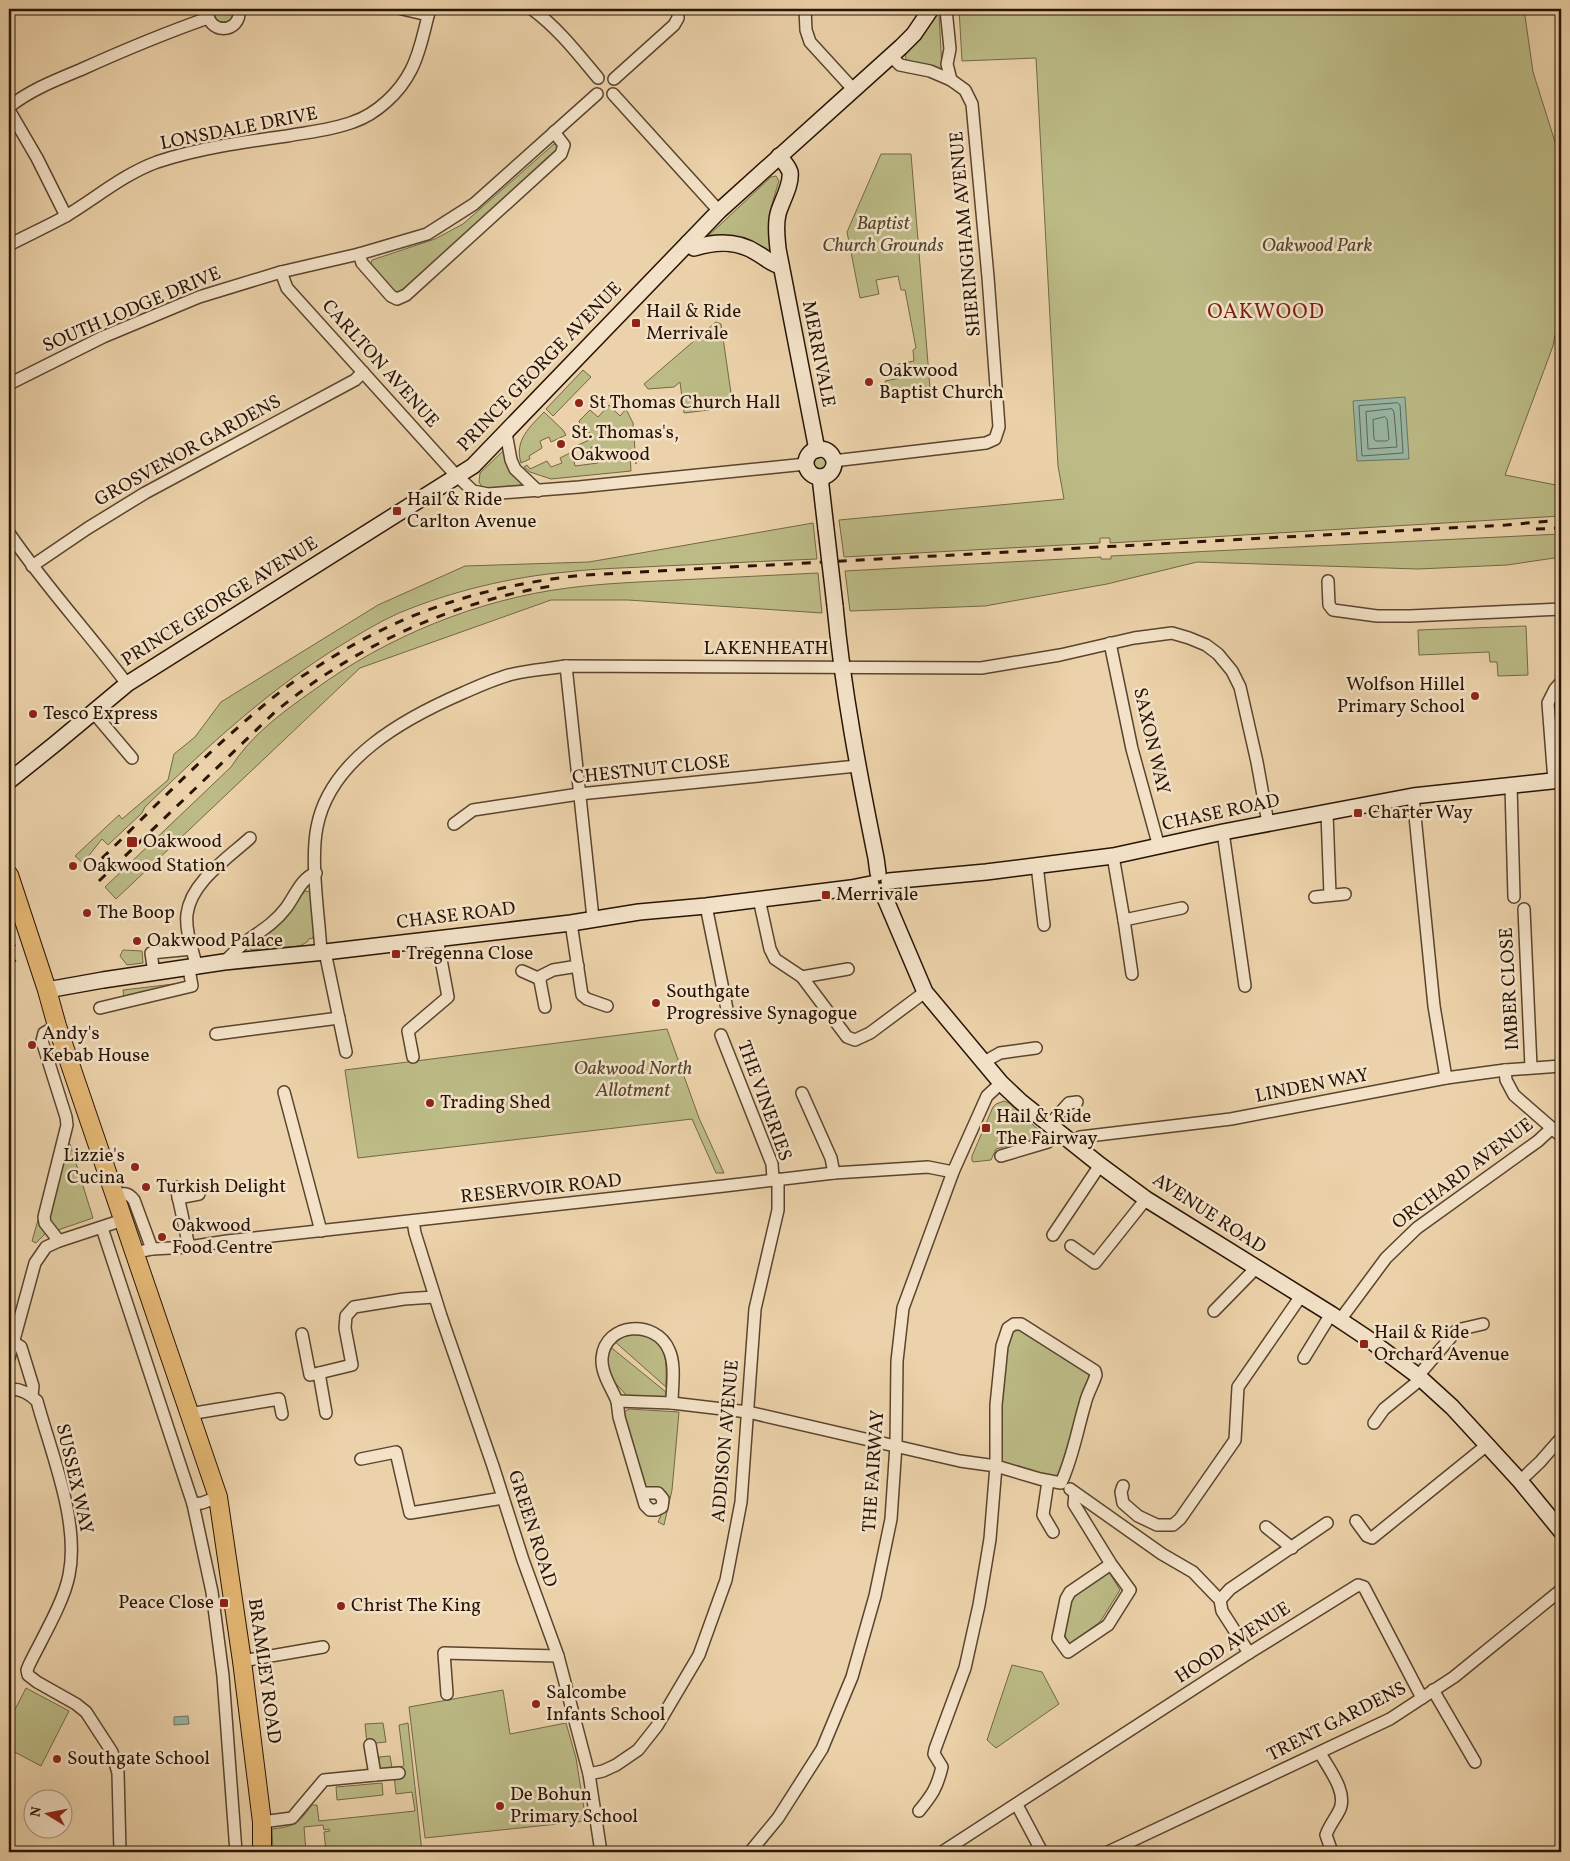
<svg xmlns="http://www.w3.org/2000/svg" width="1570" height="1861" font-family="Vollkorn,serif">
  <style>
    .green { fill: #bcbb86; stroke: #726846 }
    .water { fill: #99b8a6; stroke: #6c7666 }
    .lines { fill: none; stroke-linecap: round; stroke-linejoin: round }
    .shore { stroke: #606656; stroke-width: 1 }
    .street-casing { stroke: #59442e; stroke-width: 14 }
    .secondary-casing { stroke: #281405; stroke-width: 18 }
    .primary-casing { stroke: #281405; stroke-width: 20 }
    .street { stroke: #f3e2c8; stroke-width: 11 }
    .secondary { stroke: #f3e2c8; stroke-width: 15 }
    .primary { stroke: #e6b975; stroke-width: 18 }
    .rail { stroke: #281405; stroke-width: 3; stroke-dasharray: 9 9; stroke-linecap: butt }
    .secondary-bridge-casing { stroke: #281405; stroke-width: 18; stroke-linecap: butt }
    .secondary-bridge { stroke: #f3e2c8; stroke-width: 15 }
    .poi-dot { fill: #8f2418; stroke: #f3e2c8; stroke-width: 2 }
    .labels { text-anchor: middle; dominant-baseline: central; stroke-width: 5; stroke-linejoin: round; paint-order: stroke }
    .street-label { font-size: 19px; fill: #281405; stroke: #f3e2c8 }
    .park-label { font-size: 19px; font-style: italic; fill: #54462c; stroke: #f3e2c8 }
    .poi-label { font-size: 19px; fill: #281405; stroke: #f3e2c8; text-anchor: start }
    .quarter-label { font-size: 21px; letter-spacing: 1px; fill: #7a1f14; stroke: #f3e2c8 }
  </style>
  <rect width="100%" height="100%" fill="#ecd2aa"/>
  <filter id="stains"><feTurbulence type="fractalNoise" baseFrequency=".004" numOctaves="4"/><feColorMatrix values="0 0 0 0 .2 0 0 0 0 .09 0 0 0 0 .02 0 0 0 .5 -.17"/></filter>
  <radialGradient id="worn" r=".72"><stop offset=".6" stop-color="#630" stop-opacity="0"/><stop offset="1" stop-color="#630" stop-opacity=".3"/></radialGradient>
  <g class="green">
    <path d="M214,9h20l-1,8c-6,6 -12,7 -18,1z"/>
    <path d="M959,9h565l9,63 28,89v143l-8,42 -48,129 56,11v30l-451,27v-5h-10v5l-256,14 -5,-37 225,-21 -6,-33 -22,-408 -74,3z"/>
    <path d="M937,14h2l3,55 -35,-7 -2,-7 15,-15z"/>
    <path d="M554,144h4l-1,8 -153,140c-5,0 -9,1 -13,-2 -6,-4 -20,-21 -20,-27l1,-3 63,-21 28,-15z"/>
    <path d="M881,154h30l19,234 -41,6 -4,-13 15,-3 -2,-14 16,-3 -1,-11 3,-2 -11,-58h-4l-3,-14 -22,4 3,14 -19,4 -13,-66z"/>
    <path d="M776,176l3,5c-10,32 -13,41 -8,74l-65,-17 65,-61z"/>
    <path d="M716,322l5,2 12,83 -49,6 -4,-31 -6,5 -26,2 -4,-5z"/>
    <path d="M583,370l8,7 -38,39 -7,-7z"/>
    <path d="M609,405l11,11 6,-7 7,14 3,41 -2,-11h-4l1,18 -80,8 -21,-7 -6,-5 3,-2 3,4 17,-8 4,6 11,-4 -2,-5 12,-6 3,14 23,-3 -1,-16h-6v4l-10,1 -3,-7 9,-4 4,-5 -2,-4 -6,-1 -4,-10 11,-11 8,7z"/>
    <path d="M544,412l19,18 3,5 -15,7 -2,-5 -9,4 2,7 -13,8 1,3 -9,4c-7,-23 9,-36 23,-51z"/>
    <path d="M503,451l8,21 10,10 1,3 -39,4 -4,-7 1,-9z"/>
    <circle cx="820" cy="464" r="7"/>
    <path d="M813,523l4,36c-52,2 -104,5 -155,7 -32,2 -63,2 -95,6 -56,5 -115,19 -168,41 -20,9 -38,20 -56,31 -74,45 -136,103 -198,163l-3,6 -34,32 -6,-6 -19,24 -8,-7 44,-41 3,4 46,-39 6,-26 21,-17 26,-35 157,-97 87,-39 124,-4z"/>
    <path d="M1561,534v23l-54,8 -89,4 -221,-7 -90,22 -122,22 -135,5 -5,-40 256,-14v2h10v-3z"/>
    <path d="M818,573l4,40 -194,-13h-77l-191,68 -244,231 -11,-12 126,-120c20,-32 53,-56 83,-77 72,-53 165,-91 254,-102 37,-5 74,-6 110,-8 47,-2 93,-5 140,-7z"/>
    <path d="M1526,626l2,49 -30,1 -1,-14h-7l-1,-10 -70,3 -1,-25z"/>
    <path d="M305,891l6,1 3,42 -2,5 -2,-1 -3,4 -7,4 -49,4 -1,-3c9,-9 21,-15 30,-25 10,-9 16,-21 25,-31z"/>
    <path d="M123,950l19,1 1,12 -16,2 -7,-9z"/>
    <path d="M182,983l-58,16 -1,-9z"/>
    <path d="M667,1029l32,89 25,55h-8l-24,-54 -334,39 -13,-88z"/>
    <path d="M1004,1101l5,2 33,30v4l-46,12 -5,11 -18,2 -1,-2v-4l21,-49 3,-3z"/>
    <path d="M67,1143l3,1 23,74 -35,12 -7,-7 -2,-5z"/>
    <path d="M38,1220l1,4 7,9 -10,10 -4,-2z"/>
    <path d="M1023,1330l61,37 5,8 -1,10 -25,84 -4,8 -5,1 -52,-15c-2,-30 -6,-110 12,-132z"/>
    <path d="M625,1333c7,0 17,-1 24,2 20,7 17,35 17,52l-53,-47z"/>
    <path d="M608,1345l58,47 -1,6 -38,-2 -18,-20 -2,-12z"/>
    <path d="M629,1409l50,3 -7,78 -8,35 -6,-3 9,-20c-4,-10 -10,-15 -21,-14l-25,-68 3,-8z"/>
    <path d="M1109,1572l11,18 -20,32 -31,22 -5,-11 7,-35z"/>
    <path d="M1012,1665l30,7 17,32 -63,44 -9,-8z"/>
    <path d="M26,1688l43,23 -28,55 -32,-17v-28z"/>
    <path d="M503,1690l7,44 56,-11 10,35 10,63 -161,17 -16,-131z"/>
    <path d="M383,1723l3,19 -19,2 -2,-20z"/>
    <path d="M408,1723l14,129h-96l-2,-20 6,-1 -1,-2 -5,1 -1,-5 -19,2 2,25h-14l-2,-1 -2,1h-15l-1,-23c25,-3 25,-5 40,-24h5l2,16 96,-10 -3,-19 -16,2 -2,-19 -14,-5 -1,-13 11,-1 2,12 12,-2 -5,-41z"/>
    <path d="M382,1783l1,12 -46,5 -1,-13z"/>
  </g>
  <g class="water">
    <path d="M1405,397l4,62 -52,2 -4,-60z"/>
    <path d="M188,1716l1,8 -15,1v-8z"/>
  </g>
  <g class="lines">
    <g class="shore">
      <path d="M1398,403l2,2 3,48 -41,3 -3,-50z"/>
      <path d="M1392,409l2,3 3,35 -29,2 -2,-37z"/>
      <path d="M1385,417l2,2 2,20 -2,2h-11l-2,-2 -1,-19z"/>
    </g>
    <g class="street-casing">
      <g id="street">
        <path d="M208,9c-3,26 34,26 31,0"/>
        <path d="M402,9l26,6"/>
        <path d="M532,9c26,19 46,45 66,69"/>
        <path d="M805,9l1,21 4,12 43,47"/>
        <path d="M946,9l4,40 -3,15 4,16"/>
        <path d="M614,79l60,-54 4,-7v-9"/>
        <path d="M613,94l106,117"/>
        <path d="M9,107c21,-17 47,-27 71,-37 42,-19 85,-37 128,-52"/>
        <path d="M9,110l28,48 29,58"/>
        <path d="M9,245c19,-10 39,-19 57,-29 30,-18 58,-42 91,-54 42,-14 86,-20 130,-26 22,-4 45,-6 66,-14 24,-8 47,-30 58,-52 10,-19 13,-41 19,-61"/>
        <path d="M359,254l3,9 29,33 6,3 9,-4 155,-141 3,-9 -10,-13"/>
        <path d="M281,272l6,16 166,184 20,19 15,3 91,-7 227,-23"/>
        <path d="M9,384l94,-47 96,-40 82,-25 78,-18 68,-20 47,-30 123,-110"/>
        <path d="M506,433l5,27 4,9 23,22"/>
        <path d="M833,461l153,-18 9,-4 4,-12 -11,-150 -16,-173 -7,-14 -14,-10 -21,-9 -30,-6 -9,-9"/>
        <path d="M9,533c36,53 80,100 118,151"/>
        <path d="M32,566l56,-38 57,-35 210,-113 8,-8"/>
        <path d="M1328,581l1,24 4,5 44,6h33l151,-7"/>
        <path d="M1110,643l22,106 27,98"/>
        <path d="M566,666l27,252"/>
        <path d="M93,712l39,46"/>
        <path d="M1554,781l-6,-78 7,-14 6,-7"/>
        <path d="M1511,786l3,111"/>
        <path d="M1413,796l21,210 12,72"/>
        <path d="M1327,813l3,82"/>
        <path d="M454,824l19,-14 106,-16 278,-28"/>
        <path d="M1223,832l22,154"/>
        <path d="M1113,856l11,64 58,-12"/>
        <path d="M1037,865l7,60"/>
        <path d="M1315,897l30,-3"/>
        <path d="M759,899l11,50 5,10 27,18 46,-8"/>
        <path d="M706,906l21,103"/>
        <path d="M1524,909l7,158"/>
        <path d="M1124,920l8,54"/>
        <path d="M571,923l11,72 5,4 20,7"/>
        <path d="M321,952c-2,-37 -11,-90 -4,-125 13,-68 88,-109 146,-134 16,-7 33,-15 50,-19 17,-4 35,-5 53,-8l415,2 79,-13 74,-17 38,-5 17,5 17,7 12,9 14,17 8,16 17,75 11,61"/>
        <path d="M325,952l21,100"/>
        <path d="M224,962c7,-6 13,-13 20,-19 15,-11 30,-19 42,-35 9,-12 15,-30 30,-35"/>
        <path d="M197,968c-4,-17 -12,-37 -10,-54 4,-32 41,-56 63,-76"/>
        <path d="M522,971l18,8"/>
        <path d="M154,973l-3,-20 41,-4"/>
        <path d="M802,977l45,60 8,3 15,-7 55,-41"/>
        <path d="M545,1007l-5,-26 1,-5 12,-6 25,-4"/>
        <path d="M100,1008l92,-22 -3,-17"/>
        <path d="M57,1026l-13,7 -2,8 24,76 1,8 -23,92 1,6 14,18"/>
        <path d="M216,1034l123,-16"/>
        <path d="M721,1035l51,129 1,15"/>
        <path d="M413,1057l-5,-26 40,-34 -11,-59"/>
        <path d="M984,1062l16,-9 36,-5"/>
        <path d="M1505,1070l1,10 8,15 47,41"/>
        <path d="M284,1092l37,139"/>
        <path d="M802,1093l29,65 3,15"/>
        <path d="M1049,1125l20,-22 8,-1"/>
        <path d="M1073,1144l7,-7 151,-18 215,-41 59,-8 56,-4"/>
        <path d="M1001,1156l47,-14 8,-11"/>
        <path d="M176,1187l13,60"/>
        <path d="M114,1195c10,-2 14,-3 20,5l18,49"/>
        <path d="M178,1198l21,-4"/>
        <path d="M413,1221l2,12 26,83 52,150 30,94 35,96 31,118 12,78"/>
        <path d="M102,1228l91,276 19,88 11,84 13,176"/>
        <path d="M1053,1235l47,-70"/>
        <path d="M1071,1246l24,17 51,-64"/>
        <path d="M134,1253l18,-4 37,-2 38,-6 497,-55 110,-13 94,-6 25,5"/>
        <path d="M1214,1311l42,-43"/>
        <path d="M1340,1320l46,-62 31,-30 121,-87 14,-13"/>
        <path d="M302,1334l8,41 9,-2 7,40"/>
        <path d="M13,1342l8,5 12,39 -1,10"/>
        <path d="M9,1358l26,-95 11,-16 13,-6 64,-21"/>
        <path d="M1304,1358l27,-44"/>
        <path d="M319,1373l33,-8 -7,-37 1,-12 8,-9 50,-8 30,-2"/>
        <path d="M1418,1376l39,-46 26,-6"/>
        <path d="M9,1389c11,-1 20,4 28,12 14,52 43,121 32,174 -5,27 -28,65 -40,90l-2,5 1,5 9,7 39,22 10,8 26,40 6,21 2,79"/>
        <path d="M617,1401c-6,-14 -16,-28 -15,-43 3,-36 54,-39 67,-8 7,15 3,37 3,53"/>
        <path d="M189,1414l90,-15 3,15"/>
        <path d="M1374,1423l10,-14 37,-30"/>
        <path d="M361,1459l35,-7 14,61 93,-15"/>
        <path d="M1048,1481l-5,34 10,17"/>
        <path d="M1520,1481l20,-19 21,-24"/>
        <path d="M1123,1486l-2,6 2,11 15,13 19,9h16l7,-6 55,-79 3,-53 63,-91"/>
        <path d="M1070,1489l92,65 31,18 24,25"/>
        <path d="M643,1493h15l5,6 -1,8 -6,3h-6l-5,-5 -26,-88 -2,-16 55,2 76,9 212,49 36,5 44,13 21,4c12,-26 16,-52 24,-79 2,-10 8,-19 11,-29l-1,-4 -74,-47h-7l-6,4 -6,18 -6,59v61l-6,73 -11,66 -14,63 -30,81 -1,5 8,13c-5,21 -10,28 -23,44"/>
        <path d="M1075,1493l-1,11 37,60 19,26 -22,35 -40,27 -10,-14 8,-39 4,-7 41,-28"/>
        <path d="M193,1504l9,-1 16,-6"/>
        <path d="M1356,1521l11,15 5,2 115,-93"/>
        <path d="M1266,1527l26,21"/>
        <path d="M1249,1653l-27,-42 -2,-11 10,-11 97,-66"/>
        <path d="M242,1661l81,-14"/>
        <path d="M1433,1690l42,72"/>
        <path d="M447,1694l-3,-41 114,3"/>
        <path d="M1320,1753c8,15 29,40 19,58 -4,8 -10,15 -13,24l6,17"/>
        <path d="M589,1774l14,-3 13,-6 22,-15 19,-24 42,-71 27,-75 15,-78 14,-193 23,-99v-31"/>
        <path d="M375,1775l24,-2"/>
        <path d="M1017,1805l25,47"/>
        <path d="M262,1822l30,-4 32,-38 51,-5 -5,-30"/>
        <path d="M750,1852l28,-34 44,-69 30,-72 23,-81 16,-77 5,-74 1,-84 6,-53 50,-136 34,-76 14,-13"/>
        <path d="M942,1852l307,-199 109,-68 6,2 58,111"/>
        <path d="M1108,1852l282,-133 64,-42 107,-87"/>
      </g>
    </g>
    <g class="secondary-casing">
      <g id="secondary">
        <path d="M779,156c4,5 9,10 11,16 2,13 -9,30 -12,42 -3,12 -1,23 0,35l39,201"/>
        <path d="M688,243l6,5c22,-7 43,-8 63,5 9,5 14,11 24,13"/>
        <circle cx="820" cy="463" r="14"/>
        <path d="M820,477l6,52"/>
        <path d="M835,606c8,85 24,168 41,252l2,15"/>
        <path d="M9,781l46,-37 72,-60 346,-218 246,-255 182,-164 13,-13 17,-25"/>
        <path d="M889,881l97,-9 127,-16 110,-24 190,-36 148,-16"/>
        <path d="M882,891l43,101 76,91 19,18 80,64 46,34 185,115 36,24 51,38 34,31 35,38 33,36 41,50"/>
        <path d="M47,990l56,-10 121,-18 101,-10 246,-29 68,-11 67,-6 145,-18 20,-4"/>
      </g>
    </g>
    <g class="primary-casing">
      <path id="primary" d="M9,875l38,115 10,36 161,471 24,164 20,161v30"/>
    </g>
    <use href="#street" class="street"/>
    <use href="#secondary" class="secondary"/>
    <use href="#primary" class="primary"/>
    <g class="rail">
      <path d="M1536,529l25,-1"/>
      <path d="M89,871c63,-61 123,-125 191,-179 16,-13 34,-23 51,-34 81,-50 159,-73 253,-83l922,-50 55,-5"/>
      <path d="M99,881l176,-169c79,-66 181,-112 283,-127"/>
      <path d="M9,951l7,-8"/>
      <path d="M9,966l11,-11"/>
    </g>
    <g class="secondary-bridge-casing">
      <path id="secondary-bridge" d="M826,529l9,77"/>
    </g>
    <use href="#secondary-bridge" class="secondary-bridge"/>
  </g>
  <g class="poi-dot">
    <rect x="631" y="318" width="10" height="10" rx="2.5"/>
    <circle cx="869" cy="382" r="5"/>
    <circle cx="579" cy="403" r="5"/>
    <circle cx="561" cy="444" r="5"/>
    <rect x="392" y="506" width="10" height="10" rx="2.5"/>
    <circle cx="1475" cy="696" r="5"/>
    <circle cx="33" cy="714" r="5"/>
    <rect x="1353" y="808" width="10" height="10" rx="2.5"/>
    <rect x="126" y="836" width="12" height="12" rx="2.5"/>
    <circle cx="73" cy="866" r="5"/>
    <rect x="821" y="890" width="10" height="10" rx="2.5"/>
    <circle cx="87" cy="913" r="5"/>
    <circle cx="137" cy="941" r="5"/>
    <rect x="391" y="949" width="10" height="10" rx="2.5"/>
    <circle cx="656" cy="1003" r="5"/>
    <circle cx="32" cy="1045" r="5"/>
    <circle cx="430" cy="1103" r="5"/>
    <rect x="981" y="1123" width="10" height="10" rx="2.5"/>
    <circle cx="135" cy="1167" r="5"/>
    <circle cx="146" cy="1187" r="5"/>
    <circle cx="162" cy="1237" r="5"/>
    <rect x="1359" y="1339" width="10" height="10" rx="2.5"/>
    <rect x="219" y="1598" width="10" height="10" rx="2.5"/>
    <circle cx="341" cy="1606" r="5"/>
    <circle cx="536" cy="1704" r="5"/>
    <circle cx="57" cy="1759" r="5"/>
    <circle cx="500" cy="1806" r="5"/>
  </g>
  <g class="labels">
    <g class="street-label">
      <text transform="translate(239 129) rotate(-11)">LONSDALE DRIVE</text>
      <text transform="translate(966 234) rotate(-95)">SHERINGHAM AVENUE</text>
      <text transform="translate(132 310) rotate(-23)">SOUTH LODGE DRIVE</text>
      <text transform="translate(818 354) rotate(79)">MERRIVALE</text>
      <text transform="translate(380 364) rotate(48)">CARLTON AVENUE</text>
      <text transform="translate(540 367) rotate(-46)">PRINCE GEORGE AVENUE</text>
      <text transform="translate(188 451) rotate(-29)">GROSVENOR GARDENS</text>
      <text transform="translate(220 602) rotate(-32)">PRINCE GEORGE AVENUE</text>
      <text x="766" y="649">LAKENHEATH</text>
      <text transform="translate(1151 741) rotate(77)">SAXON WAY</text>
      <text transform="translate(651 770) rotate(-6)">CHESTNUT CLOSE</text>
      <text transform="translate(1221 813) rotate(-12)">CHASE ROAD</text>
      <text transform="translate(456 916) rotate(-7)">CHASE ROAD</text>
      <text transform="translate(1510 989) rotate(-93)">IMBER CLOSE</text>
      <text transform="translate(1312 1086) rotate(-11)">LINDEN WAY</text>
      <text transform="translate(764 1101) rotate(70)">THE VINERIES</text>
      <text transform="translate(1463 1174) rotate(-37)">ORCHARD AVENUE</text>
      <text transform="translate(541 1189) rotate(-6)">RESERVOIR ROAD</text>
      <text transform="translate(1209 1214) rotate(33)">AVENUE ROAD</text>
      <text transform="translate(726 1441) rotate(-85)">ADDISON AVENUE</text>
      <text transform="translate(874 1471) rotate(-86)">THE FAIRWAY</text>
      <text transform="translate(74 1479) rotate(77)">SUSSEX WAY</text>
      <text transform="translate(532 1529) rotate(72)">GREEN ROAD</text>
      <text transform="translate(1233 1643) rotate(-33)">HOOD AVENUE</text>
      <text transform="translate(264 1671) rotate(82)">BRAMLEY ROAD</text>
      <text transform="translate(1337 1722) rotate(-27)">TRENT GARDENS</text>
    </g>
    <g class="park-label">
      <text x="883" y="224">Baptist<tspan x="883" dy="22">Church Grounds</tspan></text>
      <text x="1317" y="246">Oakwood Park</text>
      <text x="633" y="1069">Oakwood North<tspan x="633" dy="22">Allotment</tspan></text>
    </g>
    <g class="poi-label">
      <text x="646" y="312">Hail &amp; Ride<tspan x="646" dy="22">Merrivale</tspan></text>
      <text x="879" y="371">Oakwood<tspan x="879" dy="22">Baptist Church</tspan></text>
      <text x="589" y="403">St Thomas Church Hall</text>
      <text x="571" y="433">St. Thomas's,<tspan x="571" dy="22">Oakwood</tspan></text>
      <text x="407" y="500">Hail &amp; Ride<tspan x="407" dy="22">Carlton Avenue</tspan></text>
      <text x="1465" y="685" text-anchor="end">Wolfson Hillel<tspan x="1465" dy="22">Primary School</tspan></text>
      <text x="43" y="714">Tesco Express</text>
      <text x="1368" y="813">Charter Way</text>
      <text x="143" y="842">Oakwood</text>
      <text x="83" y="866">Oakwood Station</text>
      <text x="836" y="895">Merrivale</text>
      <text x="97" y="913">The Boop</text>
      <text x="147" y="941">Oakwood Palace</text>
      <text x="406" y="954">Tregenna Close</text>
      <text x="666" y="992">Southgate<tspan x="666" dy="22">Progressive Synagogue</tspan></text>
      <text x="42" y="1034">Andy's<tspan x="42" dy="22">Kebab House</tspan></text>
      <text x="440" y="1103">Trading Shed</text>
      <text x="996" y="1117">Hail &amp; Ride<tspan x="996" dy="22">The Fairway</tspan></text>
      <text x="125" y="1156" text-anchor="end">Lizzie's<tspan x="125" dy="22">Cucina</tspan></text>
      <text x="156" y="1187">Turkish Delight</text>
      <text x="172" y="1226">Oakwood<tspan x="172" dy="22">Food Centre</tspan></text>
      <text x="1374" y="1333">Hail &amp; Ride<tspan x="1374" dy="22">Orchard Avenue</tspan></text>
      <text x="214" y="1603" text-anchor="end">Peace Close</text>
      <text x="351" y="1606">Christ The King</text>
      <text x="546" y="1693">Salcombe<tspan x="546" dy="22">Infants School</tspan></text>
      <text x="67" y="1759">Southgate School</text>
      <text x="510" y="1795">De Bohun<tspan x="510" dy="22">Primary School</tspan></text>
    </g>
    <g class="quarter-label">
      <text x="1266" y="312">OAKWOOD</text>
    </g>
  </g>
  <rect width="1570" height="1861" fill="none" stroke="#ecd2aa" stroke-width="30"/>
  <rect x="10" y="10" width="1550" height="1841" fill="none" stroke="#281405" stroke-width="2.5"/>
  <rect x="15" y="15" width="1540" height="1831" fill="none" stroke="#281405"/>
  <g transform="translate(48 1814) rotate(280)"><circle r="24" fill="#f3e2c8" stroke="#a2907a"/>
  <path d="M0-4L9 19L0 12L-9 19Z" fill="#8f2418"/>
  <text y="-8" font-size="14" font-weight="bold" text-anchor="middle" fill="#281405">N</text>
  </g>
  <rect width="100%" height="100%" filter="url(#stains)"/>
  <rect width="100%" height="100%" fill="url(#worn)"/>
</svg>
